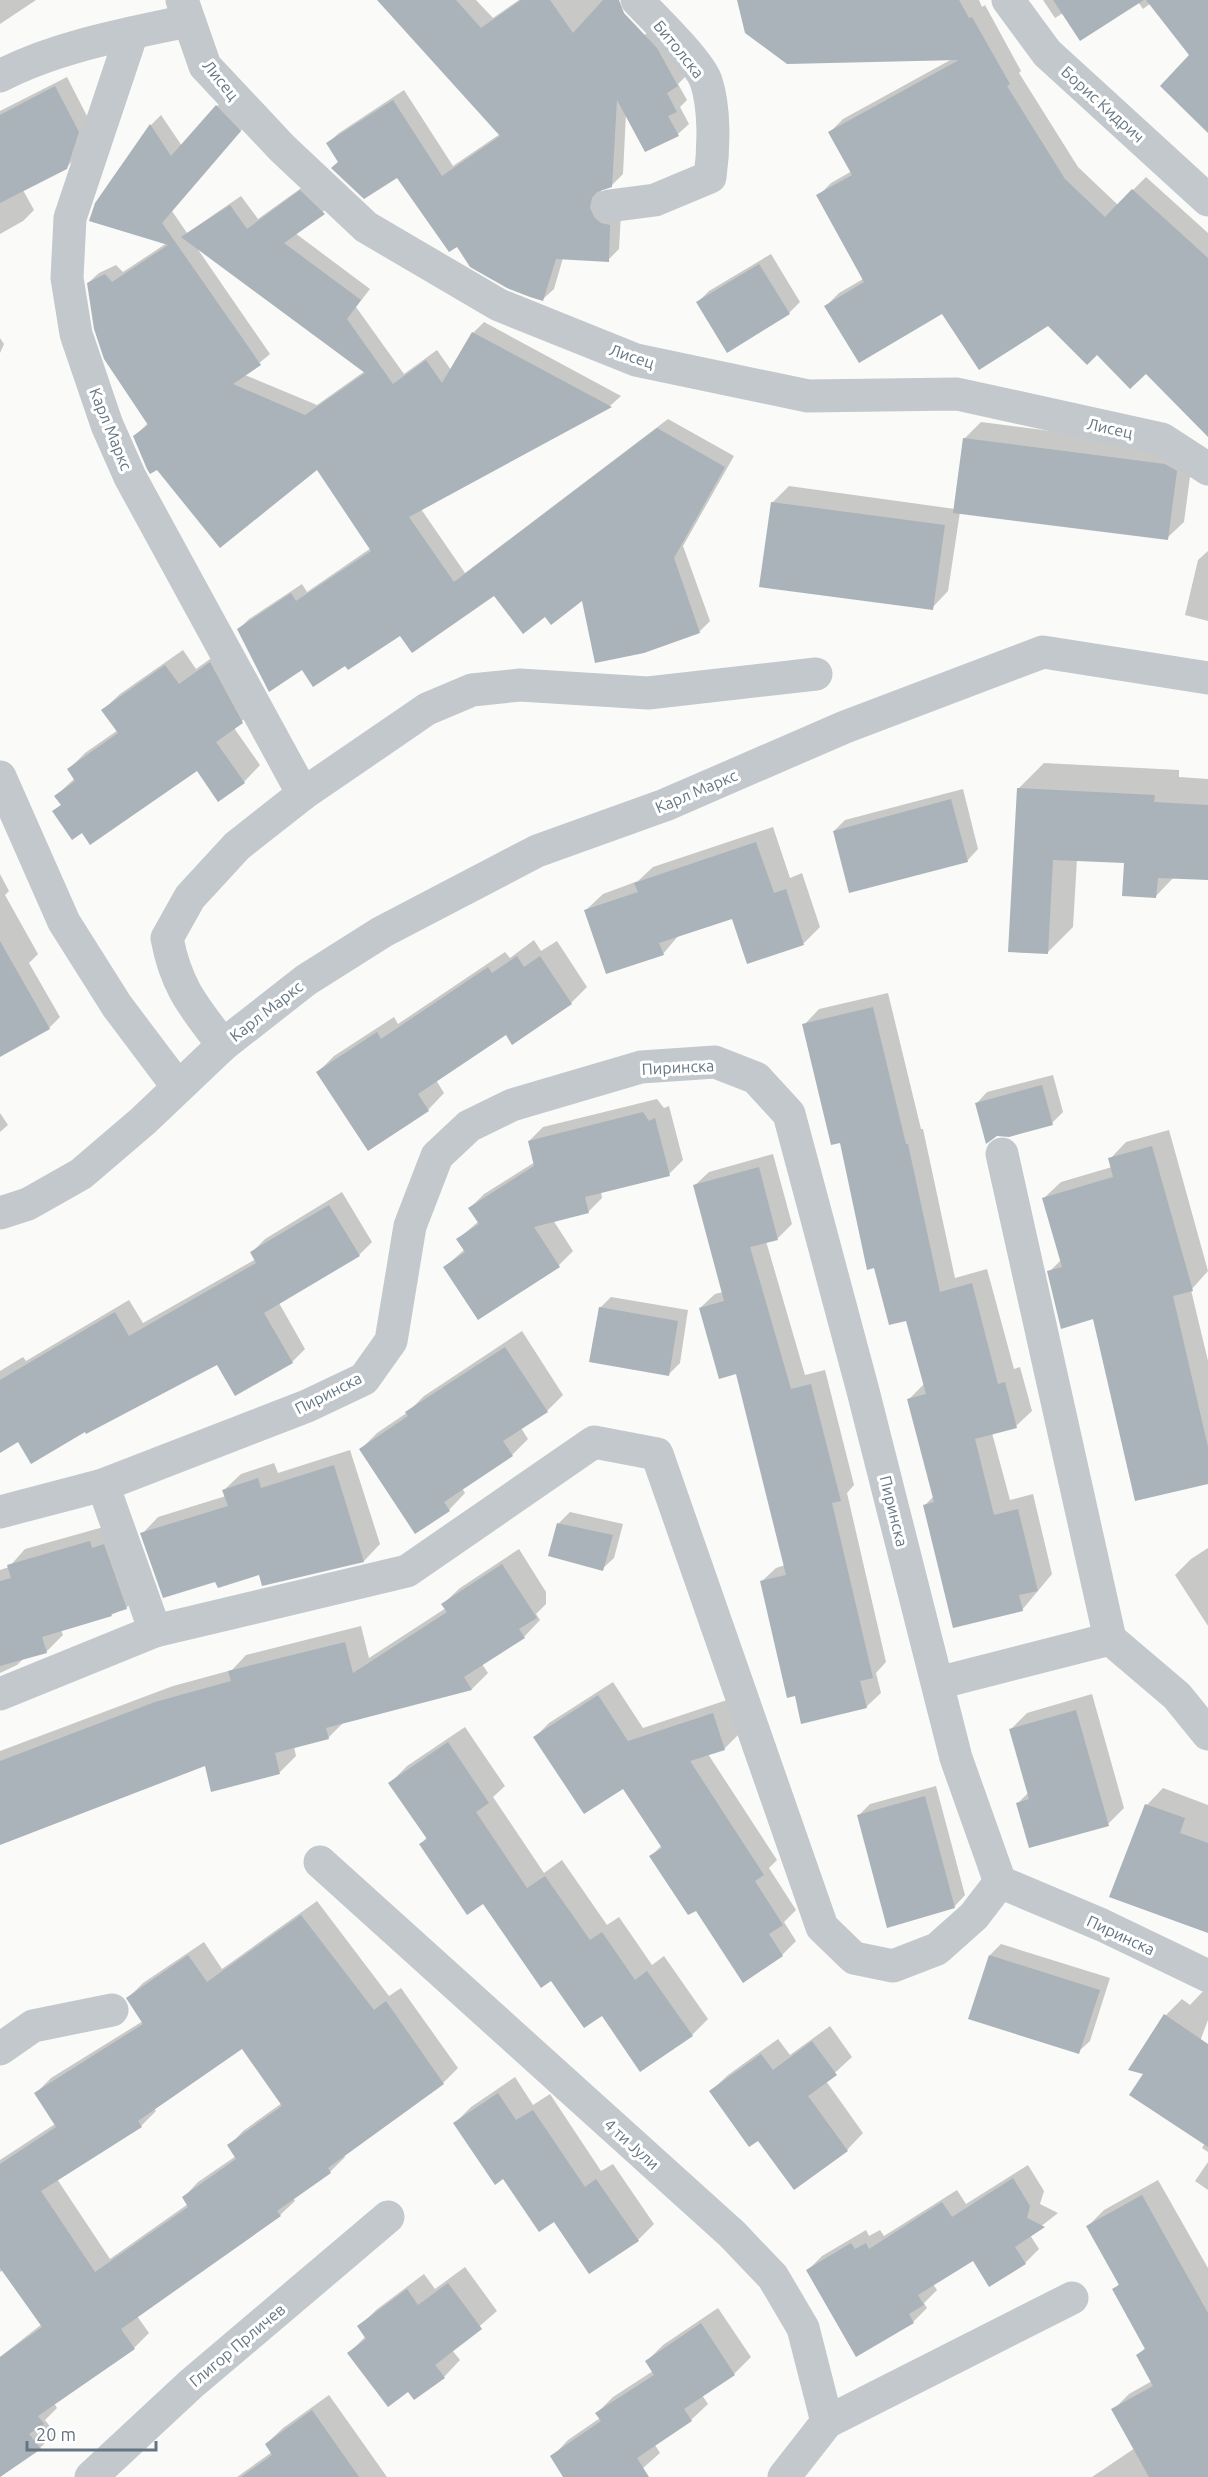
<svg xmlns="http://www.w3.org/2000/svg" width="1208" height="2477" font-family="Ubuntu,sans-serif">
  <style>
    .shadow { fill: #0003; fill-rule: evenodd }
    .building { fill: #aab3b9; fill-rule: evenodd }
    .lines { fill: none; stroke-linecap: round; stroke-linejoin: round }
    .minor { stroke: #c3c8cc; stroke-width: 33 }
    .labels { text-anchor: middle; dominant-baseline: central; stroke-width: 6; stroke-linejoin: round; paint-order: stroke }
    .street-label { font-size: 16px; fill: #657683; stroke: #fff }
  </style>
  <rect width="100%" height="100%" fill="#fafaf8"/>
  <g class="shadow">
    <path d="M0,0h36l-36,24z"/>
    <path d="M394,0h82l17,18 26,-18h90l31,38 17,-12 31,48 -10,10 9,16 -7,7 9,17 -11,10 -33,16 -19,-37 -3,61 -11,11 -10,3 -2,8 21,18 -2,35 -11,11 -45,-2 -9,31 -11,10 -86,-54 -60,-69 -58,-15 -11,-18 11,-10 65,-43 49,76 47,-32z"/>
    <path d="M738,0h241l3,7 3,-2 36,66 -2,2 59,94 40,38 28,-28 62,56v202l-61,-64 -50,-18 -49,-29 -106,-12 -116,-6 13,-13 24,-14 -45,-83 13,-13 21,-12 -22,-39 13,-13 111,-61z"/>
    <path d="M1043,0h165v124l-17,-69 -40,-52 -8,6 -5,-7 -75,11 -8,5z"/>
    <path d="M67,77l22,43 -12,36 -11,12 -43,22 11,20 -11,11 -23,13v-123z"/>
    <path d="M227,95l23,25 -78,91 15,22 54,-37 17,23 53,-38 23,22 -39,30 75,56 -14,18 48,67 33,-24 14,20 22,-37 11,-11 137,74 -10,9 -190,104 44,64 203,-154 66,37 -51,90 27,75 -11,11 -116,-33 -37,16 -51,-21 -94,40 -55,30 -44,4 -63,-39 10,-10 53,-35 5,8 64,-44 -54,-80 -183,-31 14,-14 -60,-140 11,-10 17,-8 7,7 44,-29 -71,-39 55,-79 10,-10 21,31zM197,248l168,123 -48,34 -72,-30 25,-21z"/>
    <path d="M771,254l29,48 -11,11 -91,-11 11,-11z"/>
    <path d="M0,338l4,6 -4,9z"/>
    <path d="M981,422l201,26 11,6 -9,68 -17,16 -207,-26 -12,79 -16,17 -160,-105 17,-17 166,23 9,-70z"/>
    <path d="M1208,551v70l-23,-6 13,-55z"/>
    <path d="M227,647l32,59 -25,22 26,37 -16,17 -47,-13 -115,62 -28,-20 8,-7 -6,-8 19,-18 -6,-9 16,-16 33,-23 -15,-20 17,-16 63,-44 13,19z"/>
    <path d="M1044,763l135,7v7l29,2v100l-34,-2 -18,19 -31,-35 -48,-2 -4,68 -25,25 -30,-163z"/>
    <path d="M963,789l15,60 -11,12 -133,-30 11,-11z"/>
    <path d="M773,827l17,51 12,-5 18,54 -16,16 -56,19 -15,-45 -54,18 -16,19 -77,-44 17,-16 35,-13 15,-14z"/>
    <path d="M0,874l9,17 -4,4 33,59 -9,9 31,54 -11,11 -49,27z"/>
    <path d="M534,940l7,11 16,-10 30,46 -16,16 -65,30 -70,47 8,13 -16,17 -110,-38 16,-16 60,-39 4,7 107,-72 5,6z"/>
    <path d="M888,993l33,136h2l32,149 32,-9 27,100 6,-2 12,44 -16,15 -24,7 18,67 23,-6 19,80 -30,36 -97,-105 9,-9 -25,-97 15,-15 -17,-65 -66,-178 -37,-116 15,-16z"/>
    <path d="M1053,1075l10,37 -11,11 -76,-19 11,-12z"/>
    <path d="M657,1099l7,9 5,-2 14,54 -14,14 -68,18 1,6 -14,14 -35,8 20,31 -14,14 -81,53 -33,-51 20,-18 -7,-10 21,-18 -9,-13 14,-14 51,-32 -6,-21 14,-14z"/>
    <path d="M0,1113l8,12 -8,7z"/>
    <path d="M1169,1130l39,141 -17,19 17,71v121l-114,-165 -45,-45 13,-13 -18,-61 17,-16 51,-15 -2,-8 16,-17z"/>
    <path d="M773,1154l19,70 -14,14 -12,3 39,134 20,-5 29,115 -7,8 39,169 -10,11 5,20 -15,14 -70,-13 -35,-112 15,-14 9,-3 -47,-193 -38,-64 15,-14 8,-2 -29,-106 15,-14z"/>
    <path d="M342,1192l30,50 -13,13 -80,48 26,46 -13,13 -74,1 -132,67 -67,10 -19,11v-80l23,-14 3,4 103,-61 14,23 113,-64 -4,-7 13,-13z"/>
    <path d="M611,1297l77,13 -8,53 -11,11 -69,-66z"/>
    <path d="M522,1331l41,64 -16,16 -26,17 7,11 -16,16 -50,33 3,5 -16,17 -88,-61 16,-16 31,-21 16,-16z"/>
    <path d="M350,1450l30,94 -16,17 -101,23 -3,-11 -44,7 -74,-46 16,-17 68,-21 -2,-6 17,-16 33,-11 4,10z"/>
    <path d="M570,1512l53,12 -9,34 -12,11 -43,-46z"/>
    <path d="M107,1526l36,65 -17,17 -15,7 -50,15 2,5 -17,17 -22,6 -7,7 -17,8v-103l9,-3 16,-18z"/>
    <path d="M1208,1548v78l-33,-51 16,-16z"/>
    <path d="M519,1549l27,43v12l-10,10 4,6 -16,17 -42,27 6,9 -16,16 -128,33 -16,16 -34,9 2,9 -16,16 -74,-8 -206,79v-92l173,-65 59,-16 14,-15 115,-29 8,32 77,-50 -3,-4 17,-16z"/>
    <path d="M613,1682l30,46 84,-28 11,35 -14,14 -16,5 69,106 -8,8 27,42 -12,12 12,19 -14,14 -86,-46 -45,-53 11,-11 -39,-58 -88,-50 14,-14z"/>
    <path d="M1092,1694l32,114 -16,16 -90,-21 11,-11 -18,-63 16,-16z"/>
    <path d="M465,1727l40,59 -12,11 51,76 18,-13 45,65 12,-8 33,48 12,-9 44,63 -16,16 -90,-22 -51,-34 -68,-77 -62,-58 6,-7 -37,-54 17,-17z"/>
    <path d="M936,1786l29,109 -11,12 -95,-92 11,-11z"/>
    <path d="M1163,1788l45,17v127l-61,-127z"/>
    <path d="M317,1901l72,95 12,-8 57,80 -15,15 -99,72 1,2 -15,15 -37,26 2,3 -15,14 -143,101 12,17 -15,15 -80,55 3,5 -12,12 10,13 -15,15 -40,29v-120l42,-33 -39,-54 -3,2v-112l55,-36 -19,-31 15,-15 92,-57 -15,-23 15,-15 61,-41 18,27zM242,2047l40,56 -39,28 -14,15 7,10 -38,26 -14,15 4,7 -78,55 -53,-80 84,-53 15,-15 -2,-3z"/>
    <path d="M1001,1944l109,34 -20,63 -12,11 -88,-97z"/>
    <path d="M1208,1986v34l-24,64 24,-23v91l-6,-4 3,-5 -60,-70 21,-58 16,-16 8,6z"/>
    <path d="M830,2026l22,31 -26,24 37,52 -16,17 -88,-11 -48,-48 17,-16 50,-36 12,16z"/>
    <path d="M515,2077l18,28 17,-11 51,77 12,-7 41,60 -16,16 -84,-20 -50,-43 -49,-54 16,-16z"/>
    <path d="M1208,2162v28l-13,-9z"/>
    <path d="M1028,2165l16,26 -4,13 18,9 -28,22 9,14 -14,14 -52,-4 -40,25 4,6 -13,13 3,5 -14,14 -105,-52 14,-14 44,-26 3,6 11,-6 4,6 73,-46 9,14z"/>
    <path d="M1158,2180l50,88v209h-116l43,-29 -22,-38 16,-16 23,-13 -14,-25 8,-9 -32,-57 6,-7 -32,-57 16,-16z"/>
    <path d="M465,2267l32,44 -45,39 8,10 -16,17 -35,13 -60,-37 17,-17 -7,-9 17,-17 48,-36 11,15z"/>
    <path d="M718,2308l33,49 -17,17 -32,21 6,9 -17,16 -36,25 5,8 -27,24h-68l-13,-20 16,-17 32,-22 -3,-5 16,-16 40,-26 -6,-10 16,-16z"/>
    <path d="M329,2395l58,82h-150l35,-25 -6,-8 17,-16z"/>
  </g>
  <g class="building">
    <path d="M377,0h79l25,28 40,-28h29l23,33 30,-33h16l5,13 33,35 21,38 -11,7 10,19 -9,4 11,20 -34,16 -28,-52 -5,87 -15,5 -5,6 -2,10 5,10 6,5 9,2 -1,37 -53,-3 -13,42 -13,-4 -23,-9 -37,-21 -13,-20 -8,5 -52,-74 -33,21 -33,-31 7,-6 -12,-19 67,-43 49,76 58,-40z"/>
    <path d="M737,0h222l10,18 3,-1 38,67 -3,2 58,93 40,38 27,-28 76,69v179l-62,-63 -16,15 -33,-34 -10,10 -39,-39 -69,44 -37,-56 -83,49 -35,-57 40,-24 -48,-87 36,-20 -24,-43 131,-72 -172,4 -42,-31z"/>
    <path d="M1053,0h91l-64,41z"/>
    <path d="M1146,0h62v133l-48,-47 29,-31z"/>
    <path d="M55,86l24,46 -12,37 -67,34v-88z"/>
    <path d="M216,105l25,26 -79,92 99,142 -28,19 72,31 60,-42 -184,-136 49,-32 17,24 53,-39 25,24 -41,29 77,57 -14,19 46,65 33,-24 16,23 30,-51 140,75 -203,110 45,65 203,-154 68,39 -51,91 26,75 -56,20 -49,10 -13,-62 -31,24 -6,-8 -22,17 -29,-38 -82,57 -12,-17 -52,34 -3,-4 -32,21 -11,-17 -33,22 -32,-63 54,-36 5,8 75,-50 -54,-81 -97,78 -63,-78 -7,4 -3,-5 -14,-33 15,-11 -44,-66 -10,-30 -7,-46 18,-9 7,8 56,-37 -79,-24 6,-18 55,-79 21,32z"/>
    <path d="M759,264l31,50 -63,39 -31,-51z"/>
    <path d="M963,438l202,26 12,7 -9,69 -215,-27z"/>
    <path d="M771,502l174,23 -12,85 -174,-23z"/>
    <path d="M210,662l33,61 -27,19 29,41 -27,19 -21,-31 -107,74 -8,-12 -10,7 -20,-29 9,-6 -7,-9 21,-15 -8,-12 51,-36 -17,-23 64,-45 14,19z"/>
    <path d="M1017,788l138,7 -1,7 54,3v75l-50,-2 -2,20 -34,-2 2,-33 -71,-3 -5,94 -40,-2z"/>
    <path d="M951,799l17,63 -119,31 -16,-62z"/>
    <path d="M756,842l18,51 12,-4 18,56 -57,19 -15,-45 -73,24 5,12 -58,19 -22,-64 54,-18 -4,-9z"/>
    <path d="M0,941l50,88 -50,28z"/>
    <path d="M517,956l7,11 16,-11 32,48 -60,41 -6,-10 -88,59 11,17 -61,40 -52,-79 61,-40 4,7 107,-72 4,6z"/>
    <path d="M873,1007l33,137h2l32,148 32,-9 26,101 7,-2 12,46 -42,11 19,76 24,-6 20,82 -19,4 4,16 -70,17 -30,-123 11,-3 -27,-103 19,-5 -20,-73 -17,4 -15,-57 -7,2 -27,-127 -9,2 -29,-121z"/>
    <path d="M1042,1085l11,40 -44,12 -12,-1 -11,8 -11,-41z"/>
    <path d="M643,1112l6,9 6,-3 15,58 -85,21 4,16 -55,14 26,40 -82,53 -35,-53 22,-15 -9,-13 23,-15 -11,-16 66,-42 -6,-25z"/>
    <path d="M1152,1146l41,145 -20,5 35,151v37l-73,17 -42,-182 -32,10 -14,-58 15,-4 -20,-69 71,-21 -5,-19z"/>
    <path d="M759,1167l19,73 -28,7 41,142 20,-5 30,117 -9,2 41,175 -13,3 7,27 -66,16 -6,-28 -8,2 -27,-117 26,-6 -50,-201 -17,5 -20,-71 25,-7 -31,-116z"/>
    <path d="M329,1205l31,51 -96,57 29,50 -58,33 -18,-31 -131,69 -1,-2 -54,32 -13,-22 -18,11v-73l115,-68 14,24 127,-73 -6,-11z"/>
    <path d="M599,1307l79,14 -9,55 -80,-14z"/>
    <path d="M505,1347l43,65 -45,29 10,15 -69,46 6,9 -35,23 -56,-85 49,-33 -3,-4z"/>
    <path d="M334,1465l30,97 -102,24 -3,-11 -41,13 -3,-6 -52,16 -23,-65 88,-27 -6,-16 36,-12 3,10z"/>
    <path d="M557,1523l56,12 -10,36 -55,-15z"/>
    <path d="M90,1541l2,7 12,-4 23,65 -16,5 1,2 -70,21 5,16 -47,13v-85l11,-3 -4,-13z"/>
    <path d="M502,1564l35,54 -18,11 6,9 -61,39 8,13 -146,38 3,11 -54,14 5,21 -69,18 -6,-26 -205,79v-84l155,-59 76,-21 -3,-10 117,-29 8,31 94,-61 -6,-8z"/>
    <path d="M598,1695l30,46 85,-28 12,37 -35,11 74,114 -9,6 28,44 -14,9 14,22 -40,27 -47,-72 -8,4 -39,-59 13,-8 -39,-59 -39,25 -51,-77z"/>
    <path d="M1076,1710l33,116 -80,22 -13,-45 13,-4 -20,-70z"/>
    <path d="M448,1742l41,61 -13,9 51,76 18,-12 45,64 12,-8 33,48 12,-9 46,65 -53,36 -38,-56 -18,12 -33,-47 -10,7 -58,-84 -16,11 -48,-71 8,-5 -39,-56z"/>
    <path d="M925,1796l30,112 -68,20 -30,-113z"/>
    <path d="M1145,1804l40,14 -5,15 28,10v90l-99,-36z"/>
    <path d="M301,1915l73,95 12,-9 58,83 -116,84 3,5 -54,38 4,5 -160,113 14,20 -97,67 6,8 -15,10 12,15 -41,28v-120l42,-30 -42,-59v-104l56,-37 -22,-34 109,-69 -17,-26 62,-43 19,27zM242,2049l40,57 -55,39 9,14 -54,38 6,10 -93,65 -54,-81 101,-64 -4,-6z"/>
    <path d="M989,1955l111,35 -21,64 -111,-35z"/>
    <path d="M1164,2014l44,30v103l-79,-52 14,-21 -15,-4z"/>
    <path d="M812,2041l25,34 -29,21 40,55 -54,39 -36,-49 -9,6 -40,-56 52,-37 12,16z"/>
    <path d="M498,2093l18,27 17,-10 52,77 11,-8 43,62 -50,33 -35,-52 -15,10 -36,-53 -8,6 -42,-62z"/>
    <path d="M1013,2178l17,28 -3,12 18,9 -30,20 11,17 -37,23 -16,-26 -55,34 6,10 -15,9 5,9 -58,34 -50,-87 45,-27 4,6 11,-6 3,6 73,-47 10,15z"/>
    <path d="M1142,2195l66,118v164h-59l-38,-68 42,-23 -17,-31 9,-6 -33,-60 7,-4 -33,-59z"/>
    <path d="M448,2283l34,46 -47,36 10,13 -31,22 -6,-8 -20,15 -41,-54 19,-14 -9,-13 50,-37 11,16z"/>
    <path d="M701,2323l34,52 -51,34 8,12 -55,37 12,19h-86l-13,-21 51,-35 -6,-8 59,-38 -9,-14z"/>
    <path d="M312,2410l47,67h-118l31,-22 -7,-11z"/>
  </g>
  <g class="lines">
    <g class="minor">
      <path d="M182,0l23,66 77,82 84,79 133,78 137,55 172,36 149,-2 205,45 46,30"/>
      <path d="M1008,0l39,53 161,147"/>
      <path d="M132,33l-62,185 -3,60 9,56 31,91 23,52 173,317"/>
      <path d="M0,76c55,-29 126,-42 187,-55"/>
      <path d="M609,206l46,-6 55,-23c4,-29 5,-69 -4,-96 -7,-20 -53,-64 -69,-81"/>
      <path d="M0,777l64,145 53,84 61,81"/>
      <path d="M223,1045c-29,-38 -47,-58 -56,-107l23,-41 47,-51 66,-52 124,-85 45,-19 48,-5 128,8 168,-19"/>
      <path d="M1002,1154l108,485 67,57 31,38"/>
      <path d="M0,1213l28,-9 53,-30 62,-53 80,-76 83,-65 76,-48 155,-81 128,-46 180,-78 198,-75 165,26"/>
      <path d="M103,1485l52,146"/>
      <path d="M0,1512l103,-27 204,-79 57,-27 27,-38 19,-115 27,-70 32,-30 43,-21 129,-38 74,-5 41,16 33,36 74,277 93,367 44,124 102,43 106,51"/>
      <path d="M938,1683l172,-44"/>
      <path d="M0,1694l155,-63 252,-60 187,-129 63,12 165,473 32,31 39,8 44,-17 37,-33 26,-34"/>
      <path d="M320,1862l412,372 41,43 30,51 24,94 -43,55"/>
      <path d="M0,2049l33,-23 79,-16"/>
      <path d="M827,2422l245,-124"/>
      <path d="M91,2477l100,-93 197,-167"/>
    </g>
  </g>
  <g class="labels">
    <g class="street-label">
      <text transform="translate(679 49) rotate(51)">Битолска</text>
      <text transform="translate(221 80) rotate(51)">Лисец</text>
      <text transform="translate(1103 104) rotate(42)">Борис Кидрич</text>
      <text transform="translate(632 356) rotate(18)">Лисец</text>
      <text transform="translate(1110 428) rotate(12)">Лисец</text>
      <text transform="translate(111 429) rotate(68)">Карл Маркс</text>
      <text transform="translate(696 791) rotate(-23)">Карл Маркс</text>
      <text transform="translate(266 1011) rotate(-38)">Карл Маркс</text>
      <text transform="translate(678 1067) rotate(-3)">Пиринска</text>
      <text transform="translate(328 1393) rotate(-27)">Пиринска</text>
      <text transform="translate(894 1511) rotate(76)">Пиринска</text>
      <text transform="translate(1121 1935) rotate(25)">Пиринска</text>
      <text transform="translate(632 2144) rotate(42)">4 ти Јули</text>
      <text transform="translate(237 2345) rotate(-40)">Глигор Прличев</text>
    </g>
  </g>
  <path d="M27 2441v9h129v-9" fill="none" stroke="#657683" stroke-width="3"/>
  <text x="36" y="2441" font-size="18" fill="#657683" stroke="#ffffff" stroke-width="4.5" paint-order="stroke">20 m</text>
</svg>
